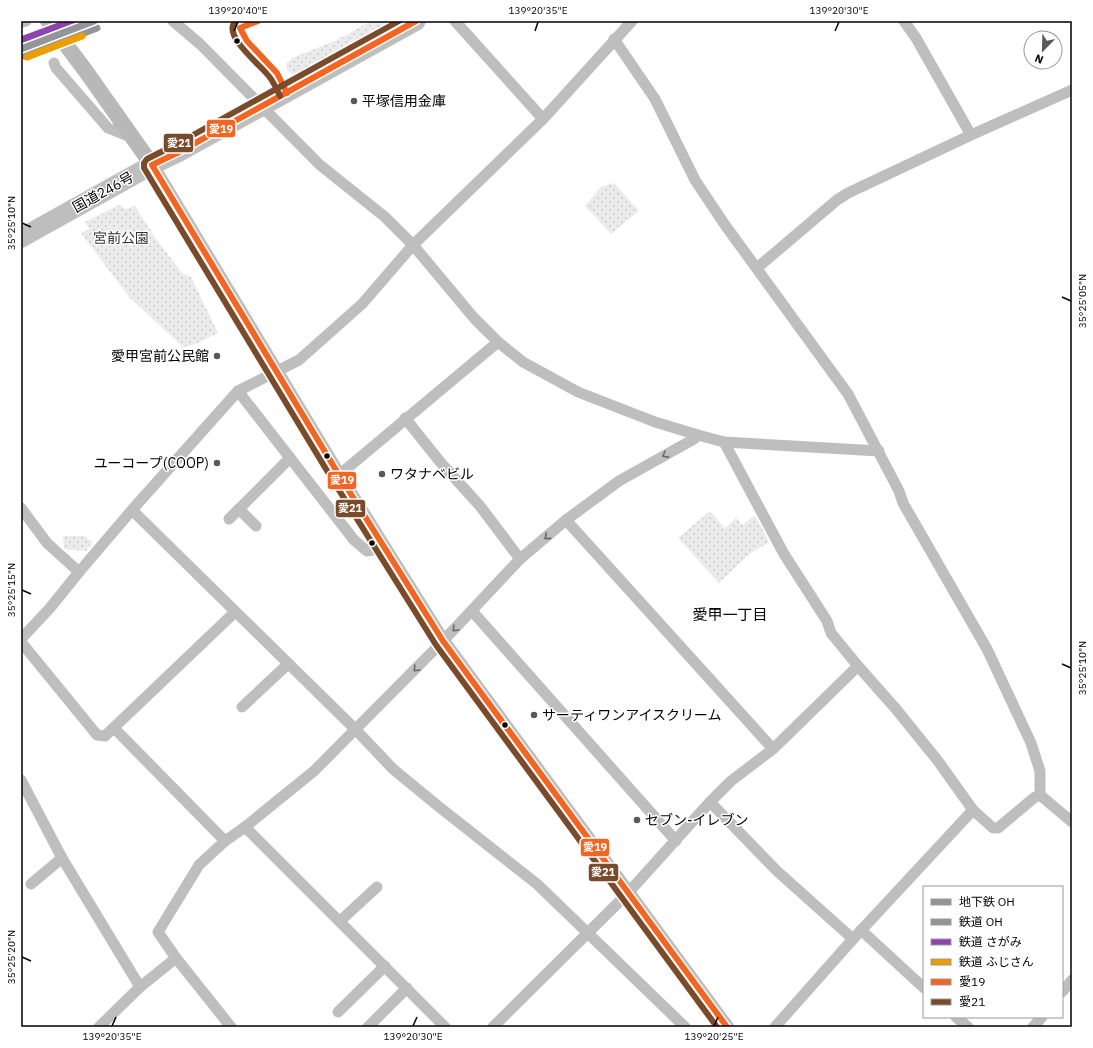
<svg xmlns="http://www.w3.org/2000/svg" width="1093" height="1048" font-family="'IBM Plex Sans','Noto Sans JP',sans-serif">
  <style>
    .green { fill: url(#green-dots) }
    .lines { fill: none; stroke-linecap: round; stroke-linejoin: round }
    .trunk-casing { stroke: #dbdbdb; stroke-width: 20 }
    .minor { stroke: #bebebe; stroke-width: 11 }
    .tertiary { stroke: #bebebe; stroke-width: 14 }
    .secondary { stroke: #b8b8b8; stroke-width: 16 }
    .trunk { stroke: #bebebe; stroke-width: 19 }
    .bus-1-casing { stroke: #fff; stroke-width: 9 }
    .bus-2-casing { stroke: #fff; stroke-width: 9 }
    .bus-1 { stroke: #f26522; stroke-width: 6 }
    .bus-2 { stroke: #7a4b2a; stroke-width: 6 }
    .rail-1-casing { stroke: #fff; stroke-width: 10 }
    .rail-2-casing { stroke: #fff; stroke-width: 10 }
    .rail-3-casing { stroke: #fff; stroke-width: 10 }
    .rail-1 { stroke: #939598; stroke-width: 7 }
    .rail-2 { stroke: #8e44ad; stroke-width: 7 }
    .rail-3 { stroke: #eb9e00; stroke-width: 7 }
    .metro-1-casing { stroke: #fff; stroke-width: 10 }
    .metro-1 { stroke: #939598; stroke-width: 7 }
    .oneway { stroke: #686868 }
    .ticks { fill: none; stroke: #000; stroke-width: 1.5 }
    .bus-dot { fill: #000; stroke: #fff; stroke-width: 1.5 }
    .poi-dot { fill: #595959; stroke: #fff; stroke-width: 1.5 }
    .labels { text-anchor: middle; dominant-baseline: central; stroke-width: 3; stroke-linejoin: round; paint-order: stroke }
    .poi-label { font-size: 14px; fill: #000; stroke: #fff; text-anchor: start }
    .street-label { font-size: 14px; fill: #000; stroke: #fff }
    .park-label { font-size: 14px; fill: #323232; stroke: #fff }
    .neighbourhood-label { font-size: 15px; fill: #000; stroke: #fff }
    .line-badge { stroke: #fff; stroke-width: 1.5 }
    .badge-label { font-size: 11px; text-anchor: middle; font-weight: bold; fill: #fff }
    .neatline { fill: none; stroke: #000; stroke-width: 1.5 }
    .ticks-label { font-size: 10px; text-anchor: middle; fill: #000 }
  </style>
  <defs>
    <pattern id="green-dots" width="8" height="8" patternUnits="userSpaceOnUse"><rect width="8" height="8" fill="#ebebeb"/><path d="M2 2h.1M6 6h.1" fill="none" stroke="#c8c8c8" stroke-width="1.8" stroke-linecap="round"/></pattern>
  </defs>
  <rect width="100%" height="100%" fill="#fff"/>
  <g class="green">
    <path d="M371,21h22l-100,54 -6,-5 -1,-6 6,-6 45,-18z"/>
    <path d="M614,183l25,28 -28,23 -26,-28 16,-19z"/>
    <path d="M119,205l7,4 9,-3 19,30 28,37 9,4 27,56 -22,11 -13,3 -53,-49 -49,-65 8,-4 -4,-7z"/>
    <path d="M710,511l15,17 11,-10 7,7 12,-10 14,27 -18,11 -32,30 -41,-45z"/>
    <path d="M63,536h22l7,6 -1,3 -5,6 -22,-2z"/>
  </g>
  <g class="lines">
    <g class="trunk-casing">
      <path id="trunk" d="M21,238l131,-73 27,-13 237,-131"/>
    </g>
    <g class="minor">
      <path d="M173,21l27,23 120,121 65,52 28,28 61,73 24,24 25,20 55,30 77,30 43,13 26,7 155,9"/>
      <path d="M455,21l88,98"/>
      <path d="M904,21l12,17 55,97"/>
      <path d="M21,22l5,-1"/>
      <path d="M614,39l41,60 40,81 30,45 123,169 51,97 4,12 84,146 44,94 9,28v24l32,27"/>
      <path d="M54,63l2,5 52,60 25,10"/>
      <path d="M757,268l80,-68 11,-7 123,-58 101,-45"/>
      <path d="M238,391l116,149 13,11 6,-1 10,-5"/>
      <path d="M405,418l36,45 39,43 40,53"/>
      <path d="M724,442l60,112 43,67 4,12 27,33 38,43 42,52 35,49 20,18h5l37,-31 5,-2"/>
      <path d="M339,475l159,-133"/>
      <path d="M21,508l26,35 32,29 53,-62 224,220 37,39 45,37 99,78 148,143"/>
      <path d="M239,509l17,17"/>
      <path d="M132,510l106,-119 61,-31 63,-56 51,-59 130,-126 89,-98"/>
      <path d="M229,519l61,-61"/>
      <path d="M566,520l207,229"/>
      <path d="M472,611l204,230"/>
      <path d="M21,639l29,-31 29,-36"/>
      <path d="M21,642l76,93 8,1 130,-124"/>
      <path d="M242,707l46,-43"/>
      <path d="M114,728l111,113"/>
      <path d="M21,780l41,78 78,129"/>
      <path d="M710,802l67,69 76,68"/>
      <path d="M245,827l200,200"/>
      <path d="M31,884l31,-26"/>
      <path d="M340,921l37,-34"/>
      <path d="M861,930l63,58"/>
      <path d="M1062,992l10,-12"/>
      <path d="M338,1012l47,-46"/>
      <path d="M956,1017l12,10"/>
      <path d="M99,1027l41,-40 36,-29"/>
      <path d="M231,1027l-55,-69 -18,-26 41,-67 26,-24 20,-14 69,-56 129,-130 77,-82 46,-39 53,-39 75,-42 4,-4"/>
      <path d="M368,1027l39,-39"/>
      <path d="M493,1027l135,-134 82,-91 21,-21 42,-32 85,-83"/>
      <path d="M775,1027l78,-88 120,-129"/>
      <path d="M1033,1027l9,-10"/>
    </g>
    <path class="tertiary" d="M152,165l187,310 104,166 284,386"/>
    <path class="secondary" d="M48,21l37,49 67,95"/>
    <use href="#trunk" class="trunk"/>
    <g class="bus-1-casing">
      <g id="bus-1">
        <path d="M258,21l-18,7 7,13 30,32 10,20"/>
        <path d="M416,21l-237,131 -27,13 187,310 104,166 284,386"/>
      </g>
    </g>
    <g class="bus-2-casing">
      <g id="bus-2">
        <path d="M236,21c-15,13 23,43 31,53 6,6 9,14 13,22"/>
        <path d="M399,21l-224,124 -28,14 -3,4v5l188,311 104,166 281,382"/>
      </g>
    </g>
    <use href="#bus-1" class="bus-1"/>
    <use href="#bus-2" class="bus-2"/>
    <g class="rail-1-casing">
      <path id="rail-1" d="M24,56l73,-28"/>
    </g>
    <g class="rail-2-casing">
      <path id="rail-2" d="M21,40l51,-19"/>
    </g>
    <g class="rail-3-casing">
      <path id="rail-3" d="M27,57l55,-21"/>
    </g>
    <use href="#rail-1" class="rail-1"/>
    <use href="#rail-2" class="rail-2"/>
    <use href="#rail-3" class="rail-3"/>
    <g class="metro-1-casing">
      <path id="metro-1" d="M21,49l73,-28"/>
    </g>
    <use href="#metro-1" class="metro-1"/>
  </g>
  <defs><path id="oneway-chevron" d="M-2-3.5L2.5 0L-2 3.5" fill="none" stroke-width="1.6" stroke-linecap="round" stroke-linejoin="round"/></defs>
  <g class="oneway">
    <use href="#oneway-chevron" transform="translate(665 455) rotate(151)"/>
    <use href="#oneway-chevron" transform="translate(547 537) rotate(140)"/>
    <use href="#oneway-chevron" transform="translate(455 629) rotate(134)"/>
    <use href="#oneway-chevron" transform="translate(416 669) rotate(134)"/>
  </g>
  <path class="ticks" d="M234,31l4,-9M535,31l3,-9M835,31l4,-9M22,223l9,4M1062,297l9,4M22,590l9,4M1062,664l9,4M22,957l9,4M112,1026l4,-9M413,1026l4,-9M714,1026l4,-9"/>
  <g class="bus-dot">
    <circle cx="237" cy="41" r="3.5"/>
    <circle cx="327" cy="456" r="3.5"/>
    <circle cx="372" cy="543" r="3.5"/>
    <circle cx="505" cy="725" r="3.5"/>
  </g>
  <g class="poi-dot">
    <circle cx="354" cy="101" r="4"/>
    <circle cx="217" cy="356" r="4"/>
    <circle cx="217" cy="463" r="4"/>
    <circle cx="382" cy="474" r="4"/>
    <circle cx="534" cy="715" r="4"/>
    <circle cx="637" cy="820" r="4"/>
  </g>
  <g class="labels">
    <g class="poi-label">
      <text x="362" y="101">平塚信用金庫</text>
      <text x="209" y="356" text-anchor="end">愛甲宮前公民館</text>
      <text x="209" y="463" text-anchor="end">ユーコープ(COOP)</text>
      <text x="390" y="474">ワタナベビル</text>
      <text x="542" y="715">サーティワンアイスクリーム</text>
      <text x="645" y="820">セブン-イレブン</text>
    </g>
    <g class="street-label">
      <text transform="translate(103 192) rotate(-29)">国道246号</text>
    </g>
    <g class="park-label">
      <text x="121" y="238">宮前公園</text>
    </g>
    <g class="neighbourhood-label">
      <text x="730" y="614">愛甲一丁目</text>
    </g>
  </g>
  <g class="line-badge">
    <rect x="206" y="119" width="30" height="19" rx="4" fill="#f26522"/>
    <rect x="163" y="133" width="31" height="20" rx="4" fill="#7a4b2a"/>
    <rect x="327" y="471" width="30" height="19" rx="4" fill="#f26522"/>
    <rect x="335" y="499" width="31" height="19" rx="4" fill="#7a4b2a"/>
    <rect x="580" y="838" width="30" height="19" rx="4" fill="#f26522"/>
    <rect x="588" y="863" width="31" height="19" rx="4" fill="#7a4b2a"/>
  </g>
  <g class="badge-label">
    <text x="221" y="133">愛19</text>
    <text x="179" y="147">愛21</text>
    <text x="342" y="484">愛19</text>
    <text x="350" y="512">愛21</text>
    <text x="595" y="851">愛19</text>
    <text x="603" y="876">愛21</text>
  </g>
  <rect width="1093" height="1048" fill="none" stroke="#ffffff" stroke-width="44"/>
  <rect x="923" y="886" width="140" height="132" fill="#ffffff" stroke="#999999"/>
  <rect x="931" y="899" width="20" height="6" fill="#939598" stroke="#999999"/>
  <text x="959" y="906" font-size="12" fill="#000000">地下鉄 OH</text>
  <rect x="931" y="919" width="20" height="6" fill="#939598" stroke="#999999"/>
  <text x="959" y="926" font-size="12" fill="#000000">鉄道 OH</text>
  <rect x="931" y="939" width="20" height="6" fill="#8e44ad" stroke="#999999"/>
  <text x="959" y="946" font-size="12" fill="#000000">鉄道 さがみ</text>
  <rect x="931" y="959" width="20" height="6" fill="#eb9e00" stroke="#999999"/>
  <text x="959" y="966" font-size="12" fill="#000000">鉄道 ふじさん</text>
  <rect x="931" y="979" width="20" height="6" fill="#f26522" stroke="#999999"/>
  <text x="959" y="986" font-size="12" fill="#000000">愛19</text>
  <rect x="931" y="999" width="20" height="6" fill="#7a4b2a" stroke="#999999"/>
  <text x="959" y="1006" font-size="12" fill="#000000">愛21</text>
  <g transform="translate(1043 50) rotate(203)"><circle r="19" fill="#ffffff" stroke="#999999"/>
  <path d="M0-3L7 15L0 10L-7 15Z" fill="#595959"/>
  <text y="-6" font-size="11" font-weight="bold" text-anchor="middle" fill="#000000">N</text>
  </g>
  <rect x="22" y="22" width="1049" height="1004" class="neatline"/>
  <g class="ticks-label">
    <text x="238" y="14">139°20'40"E</text>
    <text x="538" y="14">139°20'35"E</text>
    <text x="839" y="14">139°20'30"E</text>
    <text transform="translate(11 223) rotate(-90)" y="4">35°25'10"N</text>
    <text transform="translate(1082 301) rotate(-90)" y="4">35°25'05"N</text>
    <text transform="translate(11 590) rotate(-90)" y="4">35°25'15"N</text>
    <text transform="translate(1082 668) rotate(-90)" y="4">35°25'10"N</text>
    <text transform="translate(11 957) rotate(-90)" y="4">35°25'20"N</text>
    <text x="112" y="1040">139°20'35"E</text>
    <text x="413" y="1040">139°20'30"E</text>
    <text x="714" y="1040">139°20'25"E</text>
  </g>
</svg>
